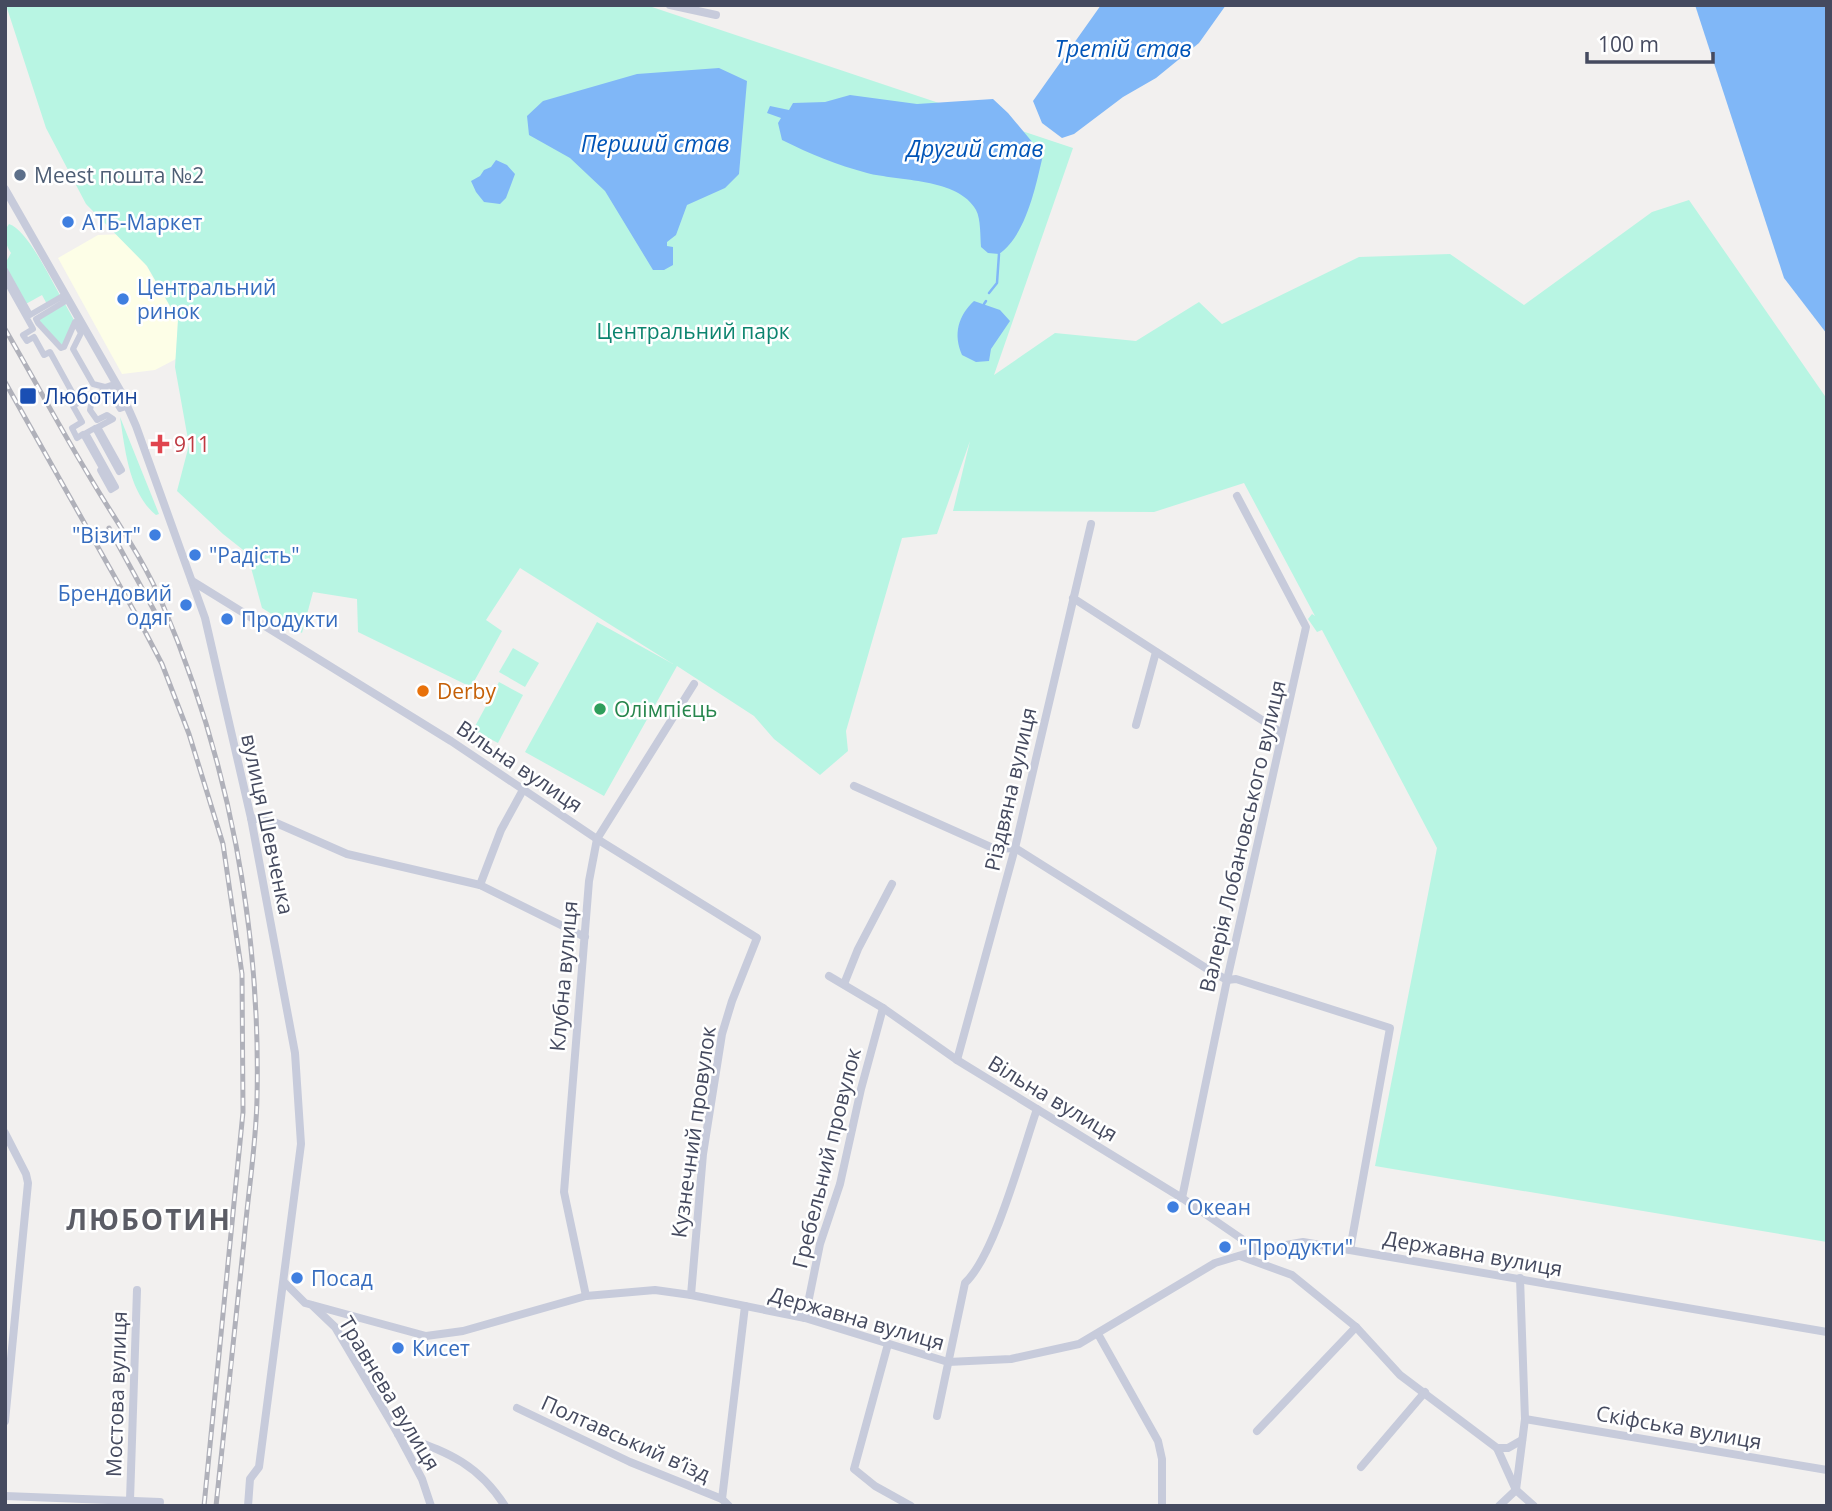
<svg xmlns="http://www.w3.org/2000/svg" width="1832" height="1511" font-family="'Open Sans',sans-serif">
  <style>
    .commercial { fill: #fdfee7 }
    .green { fill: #b8f5e3 }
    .water { fill: #80b7f7 }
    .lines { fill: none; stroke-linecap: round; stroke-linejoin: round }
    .stream { stroke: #80b7f7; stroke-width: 2.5 }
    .pedestrian { stroke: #c7cbdb; stroke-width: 6 }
    .minor { stroke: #c7cbdb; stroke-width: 8 }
    .rail-casing { stroke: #b0b1ba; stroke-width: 5 }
    .rail { stroke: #fff; stroke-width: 2.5; stroke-dasharray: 8; stroke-linecap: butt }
    .service-dot { fill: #5c6f8a; stroke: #fff; stroke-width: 2.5 }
    .shop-dot { fill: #3f7fe0; stroke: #fff; stroke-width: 2.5 }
    .transit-dot { fill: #1a4fb4; stroke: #fff; stroke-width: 2.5 }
    .health-dot { fill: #e0444e; stroke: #fff; stroke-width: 2.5 }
    .food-dot { fill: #e8710a; stroke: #fff; stroke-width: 2.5 }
    .leisure-dot { fill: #2e9e5b; stroke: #fff; stroke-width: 2.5 }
    .labels { text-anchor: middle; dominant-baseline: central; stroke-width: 5; stroke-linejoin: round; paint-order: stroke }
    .service-label { font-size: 21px; fill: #4e5e75; stroke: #fff; text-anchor: start }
    .shop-label { font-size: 21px; fill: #366cbe; stroke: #fff; text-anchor: start }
    .park-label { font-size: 21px; fill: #0c846f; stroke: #fff }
    .transit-label { font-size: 21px; fill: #164399; stroke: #fff; text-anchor: start }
    .health-label { font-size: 21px; fill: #be3a42; stroke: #fff; text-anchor: start }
    .food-label { font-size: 21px; fill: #c56008; stroke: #fff; text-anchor: start }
    .leisure-label { font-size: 21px; fill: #27864d; stroke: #fff; text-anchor: start }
    .street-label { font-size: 21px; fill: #454a5f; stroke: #fff }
    .water-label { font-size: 23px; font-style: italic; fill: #0054b7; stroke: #fff }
    .district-label { font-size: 28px; font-weight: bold; letter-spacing: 2px; fill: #5b5c65; stroke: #fff }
  </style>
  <rect width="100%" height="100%" fill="#f2f0ef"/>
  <path class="commercial" d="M128,234l50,86 -2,39 -21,11 -33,4 -64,-116 40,-23z"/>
  <g class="green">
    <path d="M6,5h640l427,143 -79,227 61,-42 81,8 63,-39 23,22 137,-67 91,-3 74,51 128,-93 37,-12 138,199v843l-452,-76 62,-318 -115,-218 -5,2 -9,-13 4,-5 3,2 -71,-133 -90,29 -201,-1 17,-70 -33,93 -35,4 -56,193 2,20 -28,24 -46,-36 -20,-23 -77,-50 -73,130 -79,-44 72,-130 76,42 -153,-96 -34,52 16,11 -31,56 -113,-55 -1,-33 -44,-7 -11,41 -40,-25 -15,-55 -24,-19 -46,-43 12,-46 -14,-78 3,-47 -31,-54 -61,-62 -40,-76z"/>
    <path d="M9,224c18,5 42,56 52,73l-13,9 -6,-11 -18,10 -19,-35v-6l6,-11c-6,-9 -9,-20 -2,-29z"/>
    <path d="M64,302l11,20 -14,26 -25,-29z"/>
    <path d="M120,417l39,97 -3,1c-27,-22 -31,-66 -36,-98z"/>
    <path d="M513,648l26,15 -14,24 -26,-15z"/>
    <path d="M499,682l24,13 -25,48 -25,-13z"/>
  </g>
  <g class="water">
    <path d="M1101,5h125l-27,38 -43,35 -33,19 -49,37 -12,4 -20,-15 -9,-22z"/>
    <path d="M1695,5h132v329l-43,-56z"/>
    <path d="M719,68l28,13 -8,93 -14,14 -38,17 -11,30 -9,7v4l6,1v18l-9,5h-11l-48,-79 -35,-33 -41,-23 -2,-19 16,-15 94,-27z"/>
    <path d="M850,95l67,9 76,-5 15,14 35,42c-7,30 -17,81 -44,99l-11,-1 -7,-6c-1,-10 0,-28 -5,-37 -17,-32 -79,-29 -109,-37 -30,-8 -57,-19 -85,-33l-4,-17 3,-5 -14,-5 3,-7 19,4 4,-7 32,-1z"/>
    <path d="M496,160l11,5 8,9 -9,24 -6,6 -16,-2 -8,-10 -5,-11 9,-5 4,-6 7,-3z"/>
    <path d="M974,301l26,9 10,11 -19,28 -2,12 -13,1 -14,-7c-9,-21 -4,-39 12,-54z"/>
  </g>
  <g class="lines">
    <g class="stream">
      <path d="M989,293l8,-10 2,-29"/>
      <path d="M984,304l2,-3"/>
    </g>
    <path class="pedestrian" d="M5,270l25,45 31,-18 3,5 -28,17 2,4 23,25 3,-1 11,-25 6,11 -8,16 20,35 12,3 6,-2 12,23 -3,1 -9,-15 -8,-4 -12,15 -1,5 7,10 10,-5 6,4 -15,8 24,43 -3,2 -24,-44 -9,5 30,54 -5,3 -11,-20 2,-2 -19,-34 -6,4 -5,-10 10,-6 -9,-16 5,-3 -28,-51 -6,3 -10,-18 -7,4 -4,-6 10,-6 -28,-50"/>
    <g class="minor">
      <path d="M670,5l46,10"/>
      <path d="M5,189l116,203 15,34 69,192 46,200 44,235 6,91 -42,323 -9,12 -2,27"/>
      <path d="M192,581l259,160 146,98 160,99 -25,63 -10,33 -19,120 -12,141"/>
      <path d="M1073,598l209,135"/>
      <path d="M1136,725l20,-73"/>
      <path d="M854,786l141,63 20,-1 194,122 18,10 9,-1 154,49 -40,222"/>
      <path d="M251,818l23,4 73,32 133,31 105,52"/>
      <path d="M480,885l21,-55 23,-42"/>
      <path d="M829,976l54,32 74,52 225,138 76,52"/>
      <path d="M844,984l14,-35 34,-65"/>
      <path d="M957,1060l58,-212 76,-324"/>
      <path d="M5,1133l21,41 2,9 -23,238"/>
      <path d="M1182,1198l45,-218 79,-353 -69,-131"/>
      <path d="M1240,1256l52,19 64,52 44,48 97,73 19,42 18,16"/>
      <path d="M284,1282l21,21 121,33 37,-5 123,-35 69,-6 36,5 114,23 143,44 63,-3 68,-15 136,-81 43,-13 45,-8 524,90"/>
      <path d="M586,1296l-22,-104 25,-311 8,-42 97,-155"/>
      <path d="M313,1306l22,21 63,107 24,45 9,27"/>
      <path d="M805,1318l15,-74 20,-60 21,-95 22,-81"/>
      <path d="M1098,1334l60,107 4,18v47"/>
      <path d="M888,1344l-34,125 21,17 36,20"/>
      <path d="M517,1408l113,54 92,37"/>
      <path d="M937,1416l28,-133c30,-28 57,-131 72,-174"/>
      <path d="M1525,1419l302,51"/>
      <path d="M1257,1431l99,-104"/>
      <path d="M398,1434c47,18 78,27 107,72"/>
      <path d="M1497,1448h11l14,-8"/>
      <path d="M1361,1467l64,-75"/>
      <path d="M5,1496l155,6"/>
      <path d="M130,1500l7,-210"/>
      <path d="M729,1506l-7,-7 23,-193"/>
      <path d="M1499,1506l17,-16 9,-71 -5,-141"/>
    </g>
    <g class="rail-casing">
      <g id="rail">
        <path d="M5,329c28,48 54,97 83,145 25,43 55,84 74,129 67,156 99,326 95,496 -1,47 -9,94 -13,142 -9,88 -18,176 -28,265"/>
        <path d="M5,382l134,238 23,44 27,70 34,110 19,130 1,138 -39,394"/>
        <path d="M109,528l47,86"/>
      </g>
    </g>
    <use href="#rail" class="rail"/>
  </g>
  <circle class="service-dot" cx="20" cy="175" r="7"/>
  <g class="shop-dot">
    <circle cx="68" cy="222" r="7"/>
    <circle cx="123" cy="299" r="7"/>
    <circle cx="155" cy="535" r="7"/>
    <circle cx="195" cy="555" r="7"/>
    <circle cx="186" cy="605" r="7"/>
    <circle cx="227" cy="619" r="7"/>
    <circle cx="1173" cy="1207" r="7"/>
    <circle cx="1225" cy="1247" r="7"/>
    <circle cx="297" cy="1278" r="7"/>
    <circle cx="398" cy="1348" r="7"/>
  </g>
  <rect class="transit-dot" x="19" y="387" width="18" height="18" rx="3.5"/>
  <path class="health-dot" d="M156.5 433.5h7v7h7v7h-7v7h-7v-7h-7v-7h7z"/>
  <circle class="food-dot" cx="423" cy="691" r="7"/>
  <circle class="leisure-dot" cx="600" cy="709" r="7"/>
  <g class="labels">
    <g class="service-label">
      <text x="34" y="175">Meest пошта №2</text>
    </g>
    <g class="shop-label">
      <text x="82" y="222">АТБ-Маркет</text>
      <text x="137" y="287">Центральний<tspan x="137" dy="24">ринок</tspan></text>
      <text x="141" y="535" text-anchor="end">"Візит"</text>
      <text x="209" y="555">"Радість"</text>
      <text x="172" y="593" text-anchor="end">Брендовий<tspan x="172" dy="24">одяг</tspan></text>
      <text x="241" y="619">Продукти</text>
      <text x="1187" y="1207">Океан</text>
      <text x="1239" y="1247">"Продукти"</text>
      <text x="311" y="1278">Посад</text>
      <text x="412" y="1348">Кисет</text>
    </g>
    <g class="park-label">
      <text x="693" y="331">Центральний парк</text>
    </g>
    <g class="transit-label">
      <text x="44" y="396">Люботин</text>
    </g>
    <g class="health-label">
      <text x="174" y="444">911</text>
    </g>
    <g class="food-label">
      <text x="437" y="691">Derby</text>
    </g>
    <g class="leisure-label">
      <text x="614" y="709">Олімпієць</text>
    </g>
    <g class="street-label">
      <text transform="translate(520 766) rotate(34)">Вільна вулиця</text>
      <text transform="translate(1010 789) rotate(-77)">Різдвяна вулиця</text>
      <text transform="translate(268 824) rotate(78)">вулиця Шевченка</text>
      <text transform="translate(1242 836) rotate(-77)">Валерія Лобановського вулиця</text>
      <text transform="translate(563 976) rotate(-85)">Клубна вулиця</text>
      <text transform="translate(1053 1098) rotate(31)">Вільна вулиця</text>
      <text transform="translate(693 1132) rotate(-82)">Кузнечний провулок</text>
      <text transform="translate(826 1158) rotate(-76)">Гребельний провулок</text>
      <text transform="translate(1473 1253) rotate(10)">Державна вулиця</text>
      <text transform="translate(857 1318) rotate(16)">Державна вулиця</text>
      <text transform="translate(390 1393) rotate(59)">Травнева вулиця</text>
      <text transform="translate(116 1394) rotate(-88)">Мостова вулиця</text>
      <text transform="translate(1679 1427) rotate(10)">Скіфська вулиця</text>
      <text transform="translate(626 1438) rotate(24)">Полтавський в’їзд</text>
    </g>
    <g class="water-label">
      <text x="1123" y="48">Третій став</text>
      <text x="655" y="143">Перший став</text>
      <text x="975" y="148">Другий став</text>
    </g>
    <g class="district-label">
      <text x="149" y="1219">ЛЮБОТИН</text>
    </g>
  </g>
  <rect width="1832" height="1511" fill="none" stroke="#454a5f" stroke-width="14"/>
  <path d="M1587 52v10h126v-10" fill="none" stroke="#454a5f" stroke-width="3.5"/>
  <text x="1598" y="52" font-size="21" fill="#454a5f" stroke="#ffffff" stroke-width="5" paint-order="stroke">100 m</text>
</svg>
